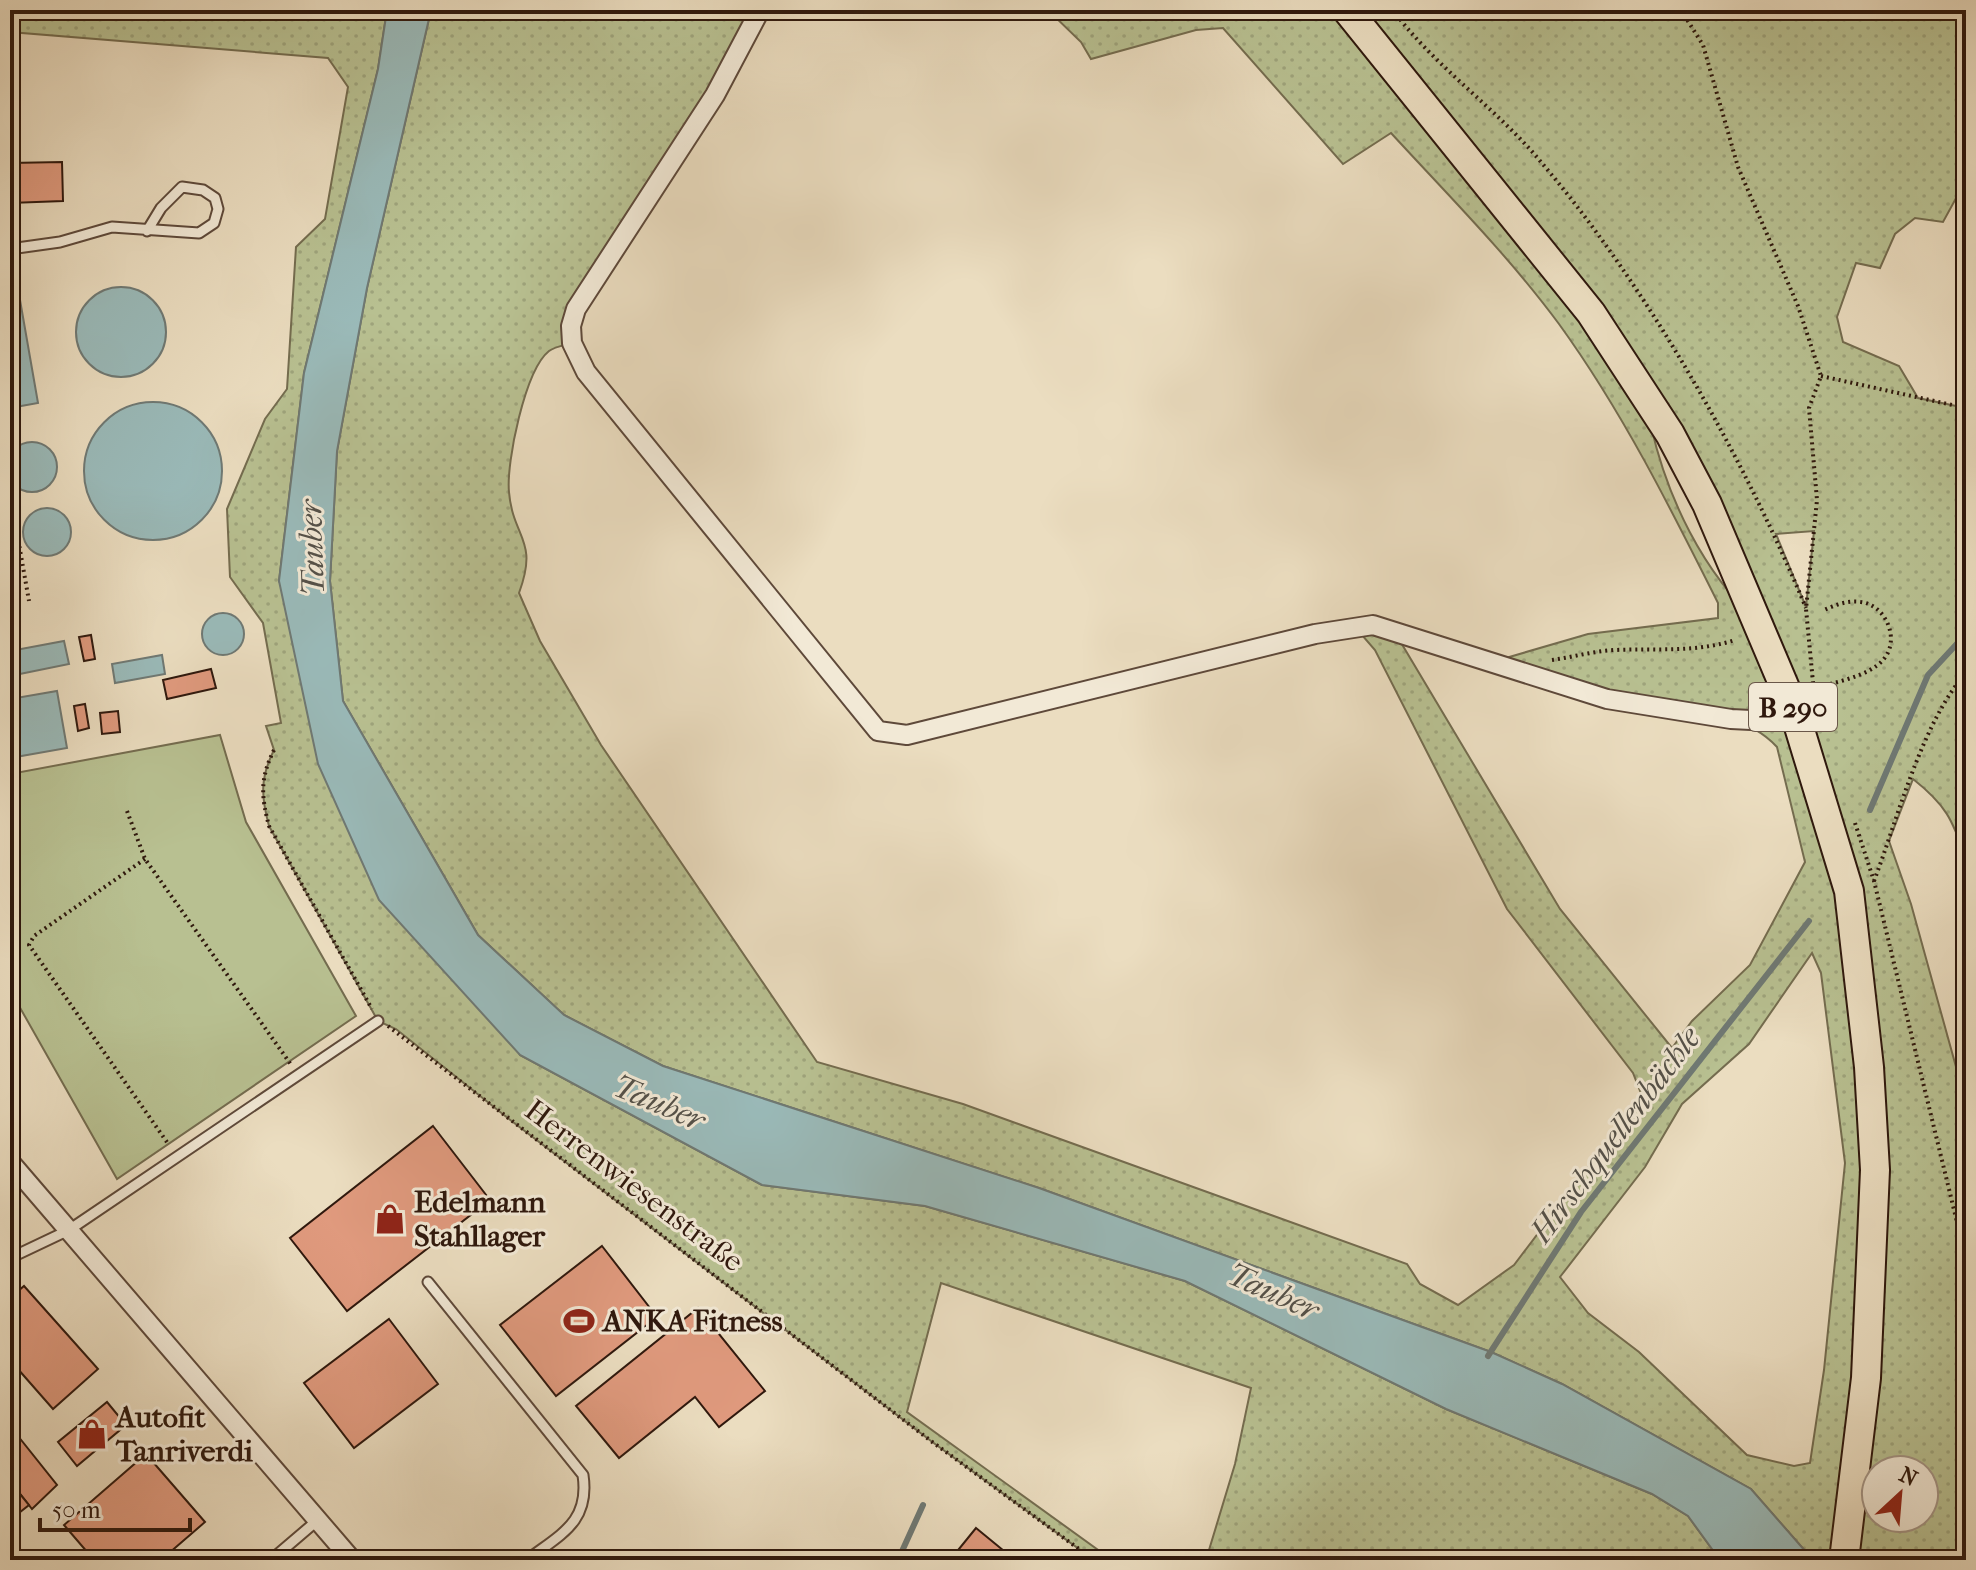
<svg xmlns="http://www.w3.org/2000/svg" width="1976" height="1570" font-family="'IM FELL French Canon',serif">
  <style>
    .grass { fill: url(#grass-dots); stroke: #746c4f; stroke-width: 2; fill-rule: evenodd }
    .garden { fill: #b8c091; stroke: #746c4f; stroke-width: 2 }
    .water { fill: #9abab9; stroke: #6f7974; stroke-width: 2 }
    .lines { fill: none; stroke-linecap: round; stroke-linejoin: round }
    .stream { stroke: #6f7974; stroke-width: 6 }
    .building { fill: #e09a7e; stroke: #2f180d; stroke-width: 2 }
    .lane-casing { stroke: #5e493a; stroke-width: 13 }
    .street-casing { stroke: #5e493a; stroke-width: 22 }
    .primary-casing { stroke: #2f180d; stroke-width: 32 }
    .path { stroke: #2f180d; stroke-width: 4; stroke-dasharray: 2 4; stroke-linecap: butt }
    .lane { stroke: #f2e9d6; stroke-width: 9 }
    .street { stroke: #f2e9d6; stroke-width: 18 }
    .primary { stroke: #ebddc0; stroke-width: 28 }
    .labels { text-anchor: middle; dominant-baseline: central; stroke-width: 6; stroke-linejoin: round; paint-order: stroke }
    .shield { fill: #f2e9d6; stroke: #6a5749; stroke-width: 2 }
    .shield-label { font-size: 28px; font-weight: bold; fill: #2f180d }
    .street-label { font-size: 30px; fill: #2f180d; stroke: #f2e9d6 }
    .poi-label { font-size: 30px; font-weight: bold; fill: #2f180d; stroke: #f2e9d6; text-anchor: start }
    .water-label { font-size: 32px; font-style: italic; fill: #545149; stroke: #f2e9d6 }
  </style>
  <defs>
    <pattern id="grass-dots" width="8" height="8" patternUnits="userSpaceOnUse" patternTransform="scale(2)"><rect width="8" height="8" fill="#b8c091"/><path d="M2 2h.1M6 6h.1" fill="none" stroke="#9ea47c" stroke-width="1.8" stroke-linecap="round"/></pattern>
  </defs>
  <rect width="100%" height="100%" fill="#ebddc0"/>
  <filter id="stains"><feTurbulence type="fractalNoise" baseFrequency=".0025" numOctaves="4"/><feColorMatrix values="0 0 0 0 .2 0 0 0 0 .09 0 0 0 0 .02 0 0 0 .5 -.17"/></filter>
  <radialGradient id="worn" r=".72"><stop offset=".6" stop-color="#630" stop-opacity="0"/><stop offset="1" stop-color="#630" stop-opacity=".3"/></radialGradient>
  <g class="grass">
    <path d="M10,10h377l-9,59 -74,304 -25,208 241,474 242,130 163,21 260,75 261,128 206,85 36,22 32,44h-514l29,-96 16,-76 -310,-105 -34,129 205,148h-18l-163,-119 -422,-322 -113,-90 -18,-8 -109,-195c-8,-30 -9,-48 5,-76l-8,-24 15,-3 -18,-100 -33,-46 -3,-68 38,-90 22,-30 9,-142 29,-28 23,-132 -20,-29 -318,-26z"/>
    <path d="M431,10h329l-162,266 -26,67c-7,2 -18,4 -23,8 -24,19 -43,112 -40,141 4,47 30,47 10,101l21,48 61,104 216,317 146,42 444,160 13,20 38,21 56,-40 128,-169 -9,-23 -126,-164 -132,-259 -20,-23 39,4 166,278 112,139 20,-27 58,-56 55,-103 -28,-115c-39,-43 -114,-37 -168,-48 -39,-8 -78,-25 -117,-37l96,-28 130,-16v-15c-48,-96 -96,-192 -159,-279 -51,-69 -111,-129 -168,-191l-48,31 -120,-136 -27,2 -105,29 -10,-17 -33,-32h918v170l-23,42 -28,-4 -20,16 -15,34 -24,-5 -19,54 6,25 56,24 19,32 48,10v450c-14,-39 -20,-53 -53,-79l-24,62 22,63 55,199v457h-153l-62,-71 -189,-105 -71,-32 -452,-164 -376,-122 -99,-51 -86,-80 -135,-234 -13,-120 7,-130 30,-163zM1651,426l107,196c-55,-49 -91,-125 -107,-196zM1814,531l-8,76 -30,-73zM1812,953l9,20 24,190 -21,207 -14,93 -16,3 -47,-11 -108,-103 -51,-39 -28,-36 85,-110 37,-63 67,-60zM1876,1470h48v48h-48z"/>
  </g>
  <path class="garden" d="M220,735l26,87 110,194 -239,163 -107,-189v-216z"/>
  <g class="water">
    <path d="M387,10h44l-64,278 -30,163 -7,130 13,120 135,234 86,80 99,51 376,122 452,164 71,32 189,105 62,71h-93l-32,-44 -36,-22 -206,-85 -261,-128 -260,-75 -163,-21 -242,-130 -141,-155 -61,-136 -39,-183 25,-208 74,-304z"/>
    <circle cx="121" cy="332" r="45"/>
    <path d="M20,300l18,103 -28,5v-106z"/>
    <circle cx="153" cy="471" r="69"/>
    <circle cx="32" cy="467" r="25"/>
    <circle cx="47" cy="532" r="24"/>
    <circle cx="223" cy="634" r="21"/>
    <path d="M64,641l5,23 -59,12v-25z"/>
    <path d="M162,655l3,19 -50,9 -3,-19z"/>
    <path d="M57,691l10,57 -57,10v-59z"/>
  </g>
  <g class="lines">
    <g class="stream">
      <path d="M1870,810l58,-135 38,-41"/>
      <path d="M1488,1356l93,-144 228,-291"/>
      <path d="M898,1560l25,-55"/>
    </g>
  </g>
  <g class="building">
    <path d="M62,162l1,39 -53,2v-40z"/>
    <path d="M91,635l4,24 -11,2 -5,-24z"/>
    <path d="M211,669l5,19 -49,11 -4,-19z"/>
    <path d="M85,704l4,24 -11,3 -4,-25z"/>
    <path d="M118,711l2,21 -18,2 -2,-21z"/>
    <path d="M433,1126l57,74 -143,111 -57,-73z"/>
    <path d="M602,1246l55,71 -101,79 -56,-71z"/>
    <path d="M24,1286l74,83 -45,40 -43,-49v-62z"/>
    <path d="M698,1308l67,83 -46,36 -24,-30 -76,61 -43,-52z"/>
    <path d="M389,1319l49,65 -84,64 -50,-65z"/>
    <path d="M107,1402l19,23 -49,41 -19,-24z"/>
    <path d="M10,1426l47,59 -25,24 -22,-28z"/>
    <path d="M146,1454l59,68 -44,38h-67l-30,-35z"/>
    <path d="M16,1489l13,16 -19,15v-26z"/>
    <path d="M976,1528l39,32h-65z"/>
  </g>
  <g class="lines">
    <g class="lane-casing">
      <g id="lane">
        <path d="M10,249l50,-7 52,-15 87,6 15,-10 4,-14 -3,-11 -12,-8 -21,-3 -21,21 -14,23"/>
        <path d="M10,1258l59,-28 309,-209"/>
        <path d="M428,1282l155,193c7,47 -22,59 -56,85"/>
        <path d="M271,1560l48,-41"/>
      </g>
    </g>
    <g class="street-casing">
      <g id="street">
        <path d="M760,10l-45,85 -139,214 -5,17 1,17 14,29 292,359 29,4 408,-101 58,-9 234,74 124,20 40,2 22,-14"/>
        <path d="M10,1162l342,398"/>
      </g>
    </g>
    <g class="primary-casing">
      <path id="primary" d="M1347,10l244,303 79,121 37,70 86,203 56,184 20,176 6,103 -9,208 -22,182"/>
    </g>
    <g class="path">
      <path d="M1393,10c39,54 104,99 148,152 107,126 202,294 265,446"/>
      <path d="M1681,10l22,35 35,122 60,139 23,70 -12,32 8,92 -11,109 8,84"/>
      <path d="M1821,376l145,32"/>
      <path d="M11,499l18,102"/>
      <path d="M1552,660c21,-3 42,-9 63,-10 42,-2 79,3 120,-10"/>
      <path d="M1813,689c21,-7 55,-12 70,-29 18,-20 3,-55 -22,-58 -13,-2 -26,3 -37,8"/>
      <path d="M274,750c-14,28 -13,46 -5,76l103,183"/>
      <path d="M127,811l18,48 147,207"/>
      <path d="M1855,823l19,58 92,378"/>
      <path d="M145,859l-111,77 -5,9 140,200"/>
      <path d="M1874,881c24,-63 48,-159 92,-208"/>
      <path d="M388,1026l543,415 163,119"/>
    </g>
    <use href="#lane" class="lane"/>
    <use href="#street" class="street"/>
    <use href="#primary" class="primary"/>
  </g>
  <defs>
    <g id="shop-bare" transform="scale(2.4)"><path d="M-5-2.5h2.3a2.7 3.5 0 0 1 5.4 0H5L5.5 6h-11ZM-1.5-2.5h3a1.5 2.3 0 0 0-3 0Z" fill="#8f2418" stroke="#f2e9d6" stroke-width="2.5" paint-order="stroke"/></g>
    <g id="stadium-bare" transform="scale(2.4)"><path d="M0-5a6.5 5 0 1 0 0 10a6.5 5 0 1 0 0-10ZM-3.5-1.8h7v3.6h-7Z" fill="#8f2418" stroke="#f2e9d6" stroke-width="2.5" paint-order="stroke"/></g>
  </defs>
  <g fill-rule="evenodd">
    <use href="#shop-bare" x="390" y="1219"/>
    <use href="#stadium-bare" x="579" y="1321"/>
    <use href="#shop-bare" x="92" y="1434"/>
  </g>
  <g class="labels">
    <rect class="shield" x="1749" y="683" width="88" height="48" rx="6"/>
    <g class="shield-label">
      <text x="1793" y="707">B 290</text>
    </g>
    <g class="street-label">
      <text transform="translate(634 1186) rotate(37)">Herrenwiesenstraße</text>
    </g>
    <g class="poi-label">
      <text x="414" y="1202">Edelmann<tspan x="414" dy="34">Stahllager</tspan></text>
      <text x="603" y="1321">ANKA Fitness</text>
      <text x="116" y="1417">Autofit<tspan x="116" dy="34">Tanriverdi</tspan></text>
    </g>
    <g class="water-label">
      <text transform="translate(312 548) rotate(-92)">Tauber</text>
      <text transform="translate(659 1103) rotate(23)">Tauber</text>
      <text transform="translate(1615 1135) rotate(-53)">Hirschquellenbächle</text>
      <text transform="translate(1273 1292) rotate(24)">Tauber</text>
    </g>
  </g>
  <rect width="1976" height="1570" fill="none" stroke="#ebddc0" stroke-width="40"/>
  <rect x="12" y="12" width="1952" height="1546" fill="none" stroke="#2f180d" stroke-width="4"/>
  <rect x="20" y="20" width="1936" height="1530" fill="none" stroke="#2f180d" stroke-width="2"/>
  <g transform="translate(1900 1494) rotate(26)"><circle r="38" fill="#f2e9d6" stroke="#a49586" stroke-width="2"/>
  <path d="M0-6L14 30L0 20L-14 30Z" fill="#8f2418"/>
  <text y="-12" font-size="22" font-weight="bold" text-anchor="middle" fill="#2f180d">N</text>
  </g>
  <path d="M40 1518v12h150v-12" fill="none" stroke="#2f180d" stroke-width="4"/>
  <text x="52" y="1518" font-size="24" fill="#2f180d" stroke="#f2e9d6" stroke-width="6" paint-order="stroke">50 m</text>
  <rect width="100%" height="100%" filter="url(#stains)"/>
  <rect width="100%" height="100%" fill="url(#worn)"/>
</svg>
